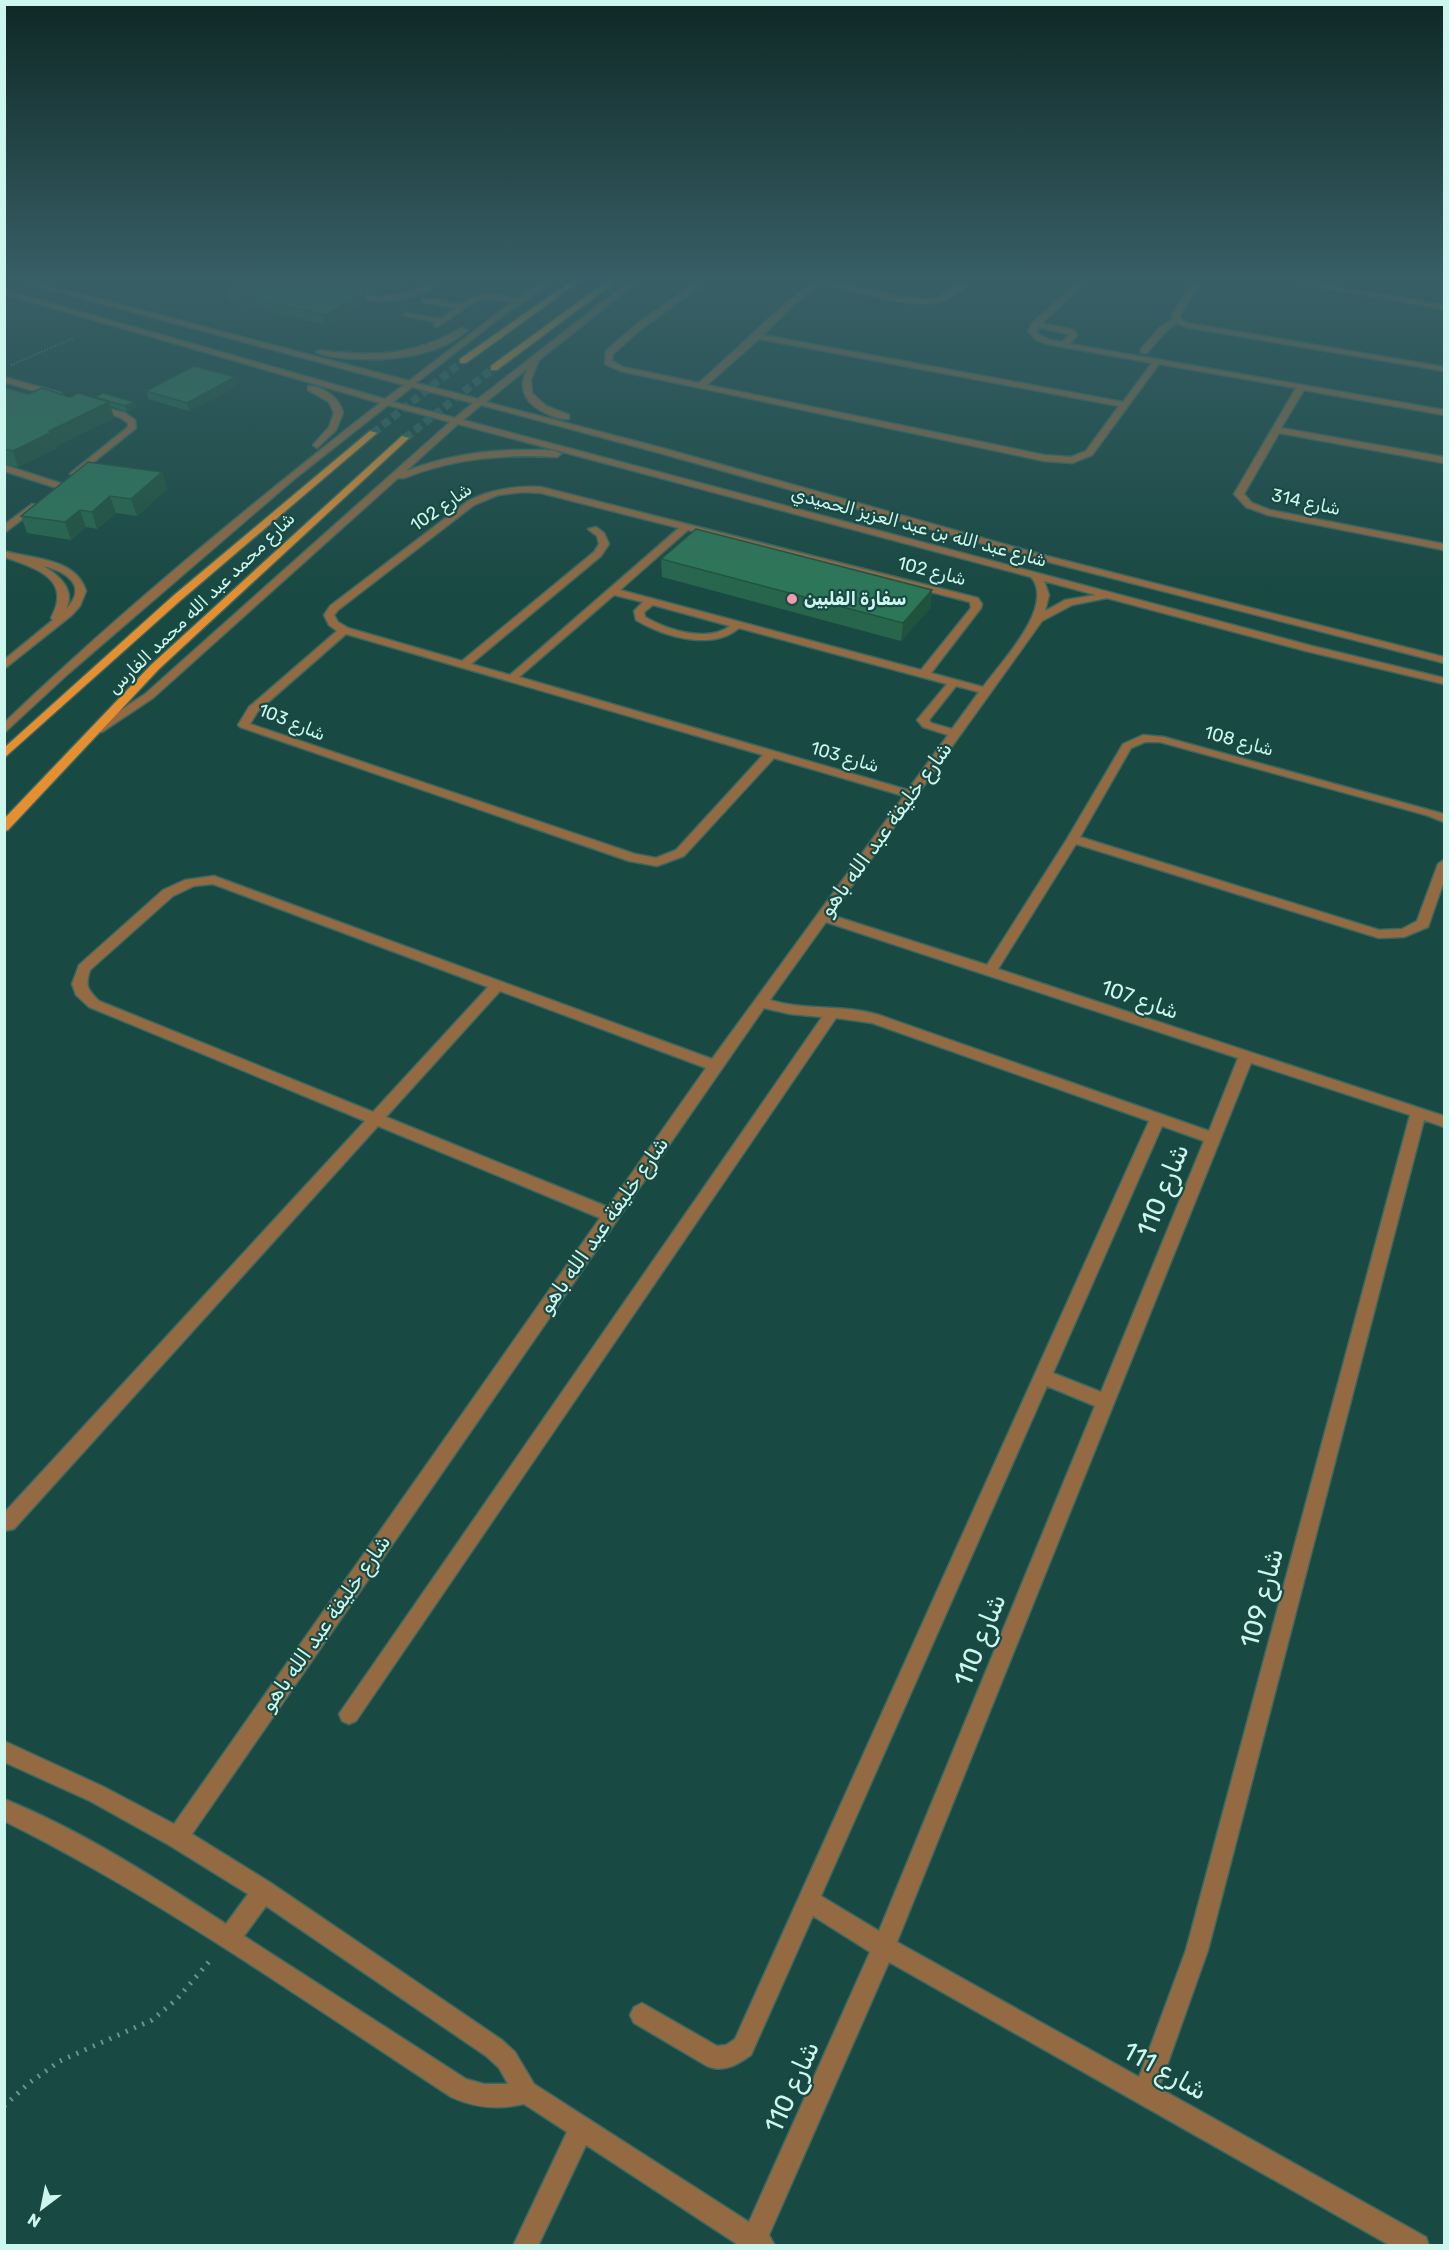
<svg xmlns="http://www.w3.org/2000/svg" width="1449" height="2250" font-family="Rubik,Vazirmatn,sans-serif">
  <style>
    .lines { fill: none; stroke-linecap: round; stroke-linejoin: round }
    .major-tunnel { stroke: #34635d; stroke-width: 8; stroke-dasharray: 8 4.5; stroke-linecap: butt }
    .minor-casing { stroke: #396862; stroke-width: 3 }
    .major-casing { stroke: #396862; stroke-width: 3 }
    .path-far1 { stroke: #68958e; stroke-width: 2; stroke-dasharray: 1 2; stroke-linecap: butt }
    .path { stroke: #68958e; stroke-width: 5; stroke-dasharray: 2 7; stroke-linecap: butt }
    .minor { fill: #946a42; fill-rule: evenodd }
    .major { fill: #e58f31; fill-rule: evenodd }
    .wall { fill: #27664d }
    .shaded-wall { fill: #20533e }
    .building { fill: #2d7759; stroke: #20533e; stroke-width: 1.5 }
    .poi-dot { fill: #f29ab0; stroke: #194943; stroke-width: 2 }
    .labels { text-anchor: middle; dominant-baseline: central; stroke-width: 4.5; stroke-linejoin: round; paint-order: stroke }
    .far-street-label { font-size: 18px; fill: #ccf6ee; stroke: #194943 }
    .far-poi-label { font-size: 18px; font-weight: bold; fill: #ccf6ee; stroke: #194943; text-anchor: start }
    .street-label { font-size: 21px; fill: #ccf6ee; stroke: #194943 }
    .near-street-label { font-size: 26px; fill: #ccf6ee; stroke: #194943 }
  </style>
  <rect width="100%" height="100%" fill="#194943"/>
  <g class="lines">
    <g class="major-tunnel">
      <path d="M373,433l90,-72"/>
      <path d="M405,438l89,-70"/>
    </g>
    <g class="minor-casing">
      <g id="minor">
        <path d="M10,279h13l386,102 103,-79 -32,-4 -43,29 -4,-2 3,-3 -34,-7 4,-2 35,6 15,-11 -34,-6v-4l39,6c23,-15 31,-11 56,-5l31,-20h9l-48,32 -93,72 62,16 154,-120h9l-102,81 -8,19 1,14 14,13 23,9v4c-14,1 -42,-12 -45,-27 -3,-9 0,-16 4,-24l-42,34 176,46 381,107 401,102v6l-407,-104 -381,-107 -175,-47 -18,15 849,226 132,32v6l-138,-33 -199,-53 -35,7 -30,16 -211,294 156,50 80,-126 56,-95 20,-9 21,2 280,77v8l-18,-7 -266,-73h-15l-14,6 -51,89 299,93 23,-1 15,-8 21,-57 6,-4v21l-16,46 -24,10 -25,1 -303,-94 -78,125 446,147v11l-20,-7 -216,830 -49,138 267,149 3,9h-38l-502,-284 -120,273 6,11h-35l-154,-101 -48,101h-25l54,-114 -43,-28c-26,6 -49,4 -73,-7 -147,-96 -290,-198 -447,-276v-22c79,32 151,79 222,125l22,-30 -79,-49 -79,-44 -86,-39v-21l100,46 70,37 426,-606 -222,-92 -364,403 -10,2v-18l361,-392 -276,-114 -13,-12 -4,-11 7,-19 84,-75 22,-10 29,-4 498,183 192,-263 -130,-38 -90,98 -27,10 -28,-5 -389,-134 -2,-2 11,-18 88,-76 -8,-6 -5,-10 6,-9 138,-105c23,-12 47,-15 73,-14l437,111 4,6 -1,4 -50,65 52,14c18,-25 73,-81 48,-110l-573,-153 -52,47c41,-16 84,-22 128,-21 9,0 21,-1 27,4l-4,3c-53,-3 -103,1 -153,21h-6l-245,220 -51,34h-8v-4l51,-34 305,-272 -62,-17 -95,75 -224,193 -65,60v-10c119,-114 247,-219 376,-320l-376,-109v-4l381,109 19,-14zM412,387l61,16 -18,15 -62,-16zM523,492l18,1 138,35 -169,147 -39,-11 130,-108 8,-12 -5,-11 -8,-6 -8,2 9,7 2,8 -5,8 -132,109 -114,-33 -10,-6 -4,-7 4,-5 136,-105 24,-10zM688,530l282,72 1,6 -50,62 -301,-80zM1044,581l52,14 -31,5 -20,11 4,-16zM614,595l29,7 -9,9 2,9c28,17 77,31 103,8l208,56 -30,36 6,7 25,8 -40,55 -389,-113zM653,605l77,21c-22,17 -63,4 -85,-9l-1,-5zM346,634l417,121 -87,95 -20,8 -21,-4 -385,-130 8,-13zM956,686l23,6 -27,37 -21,-6 -2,-3zM213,884l275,103 -115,125 -274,-111c-12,-12 -14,-15 -9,-31l83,-74 21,-10zM826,922l412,136 -29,73 -330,-116c-36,-11 -74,-4 -109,-15zM500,991l206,77 -98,139 -222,-90zM764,1008l26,6 32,3 -483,697 3,7 7,3 7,-3 480,-703 36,5 277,98 -414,918 -9,6 -9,1 -75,-43 -8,4 -4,8 4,8 73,43c17,7 30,-1 44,-11l62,-139 57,36 -121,270 -215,-138 -19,-32 -13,-12 -231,-157 -79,-49zM1251,1063l159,52 -224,835 -47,127 -242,-135zM1162,1126l42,15 -103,251 -48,-19zM1047,1386l48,20 -216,525 -58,-35zM266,1906l220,150 13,12 9,16h-24l-18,-5 -222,-143z"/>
        <path d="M437,279h10c-27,21 -74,31 -105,13l4,-2c39,10 55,7 91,-11z"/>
        <path d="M701,279h9l-70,51 -27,24 -1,7 11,6 76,16 91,-84 27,-20 81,17 31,3 11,-2 25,-18h9c-9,9 -22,20 -35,23 -30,7 -87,-12 -118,-18l-25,19 -33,32 360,67 29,-39 -105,-19 -12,-5 -7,-8 5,-9 49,-43h8l-48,44 32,7 3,5 -7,9 374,66v5l-140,-25 -23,38 163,29v6l-165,-30 -35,61 8,9 18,7 174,34v6l-176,-35 -22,-8 -12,-13 62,-106 -137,-24 -67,91 -20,8 -28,-2 -424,-90 -15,-7 1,-13 28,-25zM1038,327l30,7 1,1 -7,7 -13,-2 -12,-7zM759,339l360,67 -33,45 -15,6 -27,-2 -337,-70z"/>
        <path d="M1195,279h8l-23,36 1,4 6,4 257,44v4l-259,-44 -8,-4 -11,8 -19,22h-6v-4l19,-22 13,-8 -1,-4z"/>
        <path d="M1272,279h17l155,26v4z"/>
        <path d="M461,328l7,2c-32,28 -84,32 -125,28 -9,-1 -20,-2 -27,-6l4,-2c51,8 96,5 141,-22z"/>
        <path d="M4,377l57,16 1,2 -4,3 -54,-16z"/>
        <path d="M308,386c15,0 32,12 35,27l-7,17 -19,18 -4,-3 16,-18 5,-14 -5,-11 -21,-12z"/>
        <path d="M90,404l35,9 10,7 1,8 -61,49 -5,-3 2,-2 56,-45v-4l-9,-6 -29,-9z"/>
        <path d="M4,465l59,19 2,2 -5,3 -56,-18z"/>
        <path d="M32,504l8,2 -36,27v-8z"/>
        <path d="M4,551c29,8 72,7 82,40l-6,15 -8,9 -68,54v-9l49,-40 -2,-2c22,-39 -15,-50 -47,-61zM43,566c23,5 46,20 23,43 10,-19 -7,-34 -23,-43z"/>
      </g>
    </g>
    <g class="major-casing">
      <g id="major">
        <path d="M574,279h9l-117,84h-6v-4z"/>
        <path d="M610,279h9l-122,91h-6v-4z"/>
        <path d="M370,431l7,2 -196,167 -177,158v-10l169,-152z"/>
        <path d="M402,436l7,2 -250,231 -151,161 -4,1v-12l147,-154z"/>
      </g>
    </g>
    <path class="path-far1" d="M11,365l63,-27"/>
    <path class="path" d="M4,2106l25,-23 31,-22 92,-41 25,-21 36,-42"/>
    <use href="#minor" class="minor"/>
    <use href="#major" class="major"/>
  </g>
  <g class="wall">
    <path d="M85,279h29l-11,4z"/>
    <path d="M238,279h184l-19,10 -12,-3 -15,9 -10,-3 1,9 -35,22 -8,2 -95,-24 -3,-10 7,-3 -1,-3 10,-5z"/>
    <path d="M237,386l-48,25 -41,-12 -2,-8z"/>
    <path d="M4,387l24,7 67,4v-1l39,5 2,5 -9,5 -16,-6 3,12 -58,28 1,2 -39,19 -14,-3z"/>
    <path d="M162,472l5,17 -30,27 -21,-3 -19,16 -11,-2 -15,13 -44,-7 -6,-17z"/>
    <path d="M661,559l271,31 -2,18 -29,33 -239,-64z"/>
  </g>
  <g class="shaded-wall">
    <path d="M102,279h12l-11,4z"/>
    <path d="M384,279h6l1,7 -15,9 -1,-10z"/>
    <path d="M402,279h20l-19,10z"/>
    <path d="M365,291l2,10 -35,22 -8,2 -2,-10z"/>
    <path d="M235,377l2,9 -48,25 -2,-8z"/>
    <path d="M109,402l5,16 -58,28 1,2 -39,19 -5,-16 36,-20z"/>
    <path d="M134,402l2,5 -9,5 -2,-6z"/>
    <path d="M162,472l5,17 -30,27 -6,-17z"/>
    <path d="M110,496l6,17 -19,16 -5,-17z"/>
    <path d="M80,510l6,17 -15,13 -6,-18z"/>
    <path d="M932,590l-2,18 -29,33 2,-18z"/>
  </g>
  <g class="building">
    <path d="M244,279h74l47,12 -35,22 -8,2 -96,-24 11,-5 -5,-1z"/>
    <path d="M351,279h33l-9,6z"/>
    <path d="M194,366l41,11 -48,26 -41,-12z"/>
    <path d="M4,387l24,7 14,-6 28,9 8,-4 31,9 -60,29 3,1 -39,19 -9,-2z"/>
    <path d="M103,393l31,9 -9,4 -30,-9z"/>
    <path d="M88,462l74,10 -31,27 -21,-3 -18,16 -12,-2 -15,12 -44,-6z"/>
    <path d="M696,529l236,61 -29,33 -242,-64z"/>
  </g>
  <linearGradient id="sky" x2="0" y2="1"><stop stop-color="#0e2825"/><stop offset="0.47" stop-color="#385f66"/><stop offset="1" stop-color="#385f66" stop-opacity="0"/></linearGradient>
  <rect width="1449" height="594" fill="url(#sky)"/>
  <circle class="poi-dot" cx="792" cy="599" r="6"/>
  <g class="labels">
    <g class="far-street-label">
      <text transform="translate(1306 502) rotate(12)">شارع 314</text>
      <text transform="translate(441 507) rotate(-35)">شارع 102</text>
      <text transform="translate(919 527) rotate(15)">شارع عبد الله بن عبد العزيز الحميدي</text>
      <text transform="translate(932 571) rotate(14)">شارع 102</text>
      <text transform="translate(201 603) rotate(-44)">شارع محمد عبد الله محمد الفارس</text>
      <text transform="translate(292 722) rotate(22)">شارع 103</text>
      <text transform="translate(1239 741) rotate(15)">شارع 108</text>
      <text transform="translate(845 757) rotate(16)">شارع 103</text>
    </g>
    <g class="far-poi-label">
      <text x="804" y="599">سفارة الفلبين</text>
    </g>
    <g class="street-label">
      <text transform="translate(885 829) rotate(-54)">شارع خليفة عبد الله باهو</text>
      <text transform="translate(1140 999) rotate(19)">شارع 107</text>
      <text transform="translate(603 1225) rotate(-55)">شارع خليفة عبد الله باهو</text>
      <text transform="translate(325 1623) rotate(-55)">شارع خليفة عبد الله باهو</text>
    </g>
    <g class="near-street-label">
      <text transform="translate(1163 1190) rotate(-68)">شارع 110</text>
      <text transform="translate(1262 1598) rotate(-75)">شارع 109</text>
      <text transform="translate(980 1640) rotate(-68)">شارع 110</text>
      <text transform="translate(1165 2071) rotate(29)">شارع 111</text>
      <text transform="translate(792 2087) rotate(-66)">شارع 110</text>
    </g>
  </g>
  <rect width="1449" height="2250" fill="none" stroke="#ccf6ee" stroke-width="12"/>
  <g transform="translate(42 2208) rotate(212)" stroke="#194943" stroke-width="4.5" paint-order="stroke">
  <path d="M0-4.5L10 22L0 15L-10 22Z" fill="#ccf6ee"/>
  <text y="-9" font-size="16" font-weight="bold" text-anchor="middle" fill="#ccf6ee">N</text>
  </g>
</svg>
